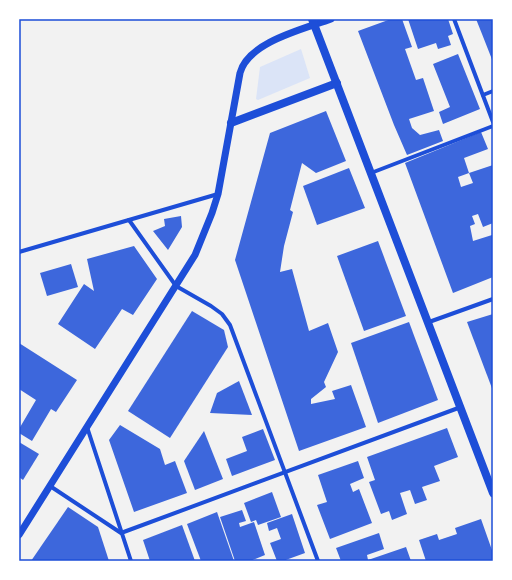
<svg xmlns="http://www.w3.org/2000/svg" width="512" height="580" font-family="'Times New Roman',serif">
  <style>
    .green { fill: #dbe4f7 }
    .building { fill: #3d67dc }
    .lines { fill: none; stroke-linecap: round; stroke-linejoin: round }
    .minor { stroke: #1d4ed8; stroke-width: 4 }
    .tertiary { stroke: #1d4ed8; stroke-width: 7 }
    .secondary { stroke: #1d4ed8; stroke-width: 8 }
    .neatline { fill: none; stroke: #1d4ed8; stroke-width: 1.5 }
  </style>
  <rect width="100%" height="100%" fill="#f2f2f2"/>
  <path class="green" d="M301,49l9,29 -52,22 -2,-1 4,-32z"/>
  <g class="building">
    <path d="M391,19h11l10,28 -7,2 11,31 7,-2 11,33 -25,8 3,9 8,7 19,-5 4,11 -36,14 -13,-30 -36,-94z"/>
    <path d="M408,19h40l5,15 -5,2 3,9 -13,4 -2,-6 -18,6z"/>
    <path d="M476,19h17v43l-11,-28z"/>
    <path d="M458,54l22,55 -37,15 -4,-12 11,-5 -17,-43z"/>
    <path d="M326,111l20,50 -30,12 -14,-10 -12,47 3,2 -9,34 -4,26 12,-3 17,62 19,-8 10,29 -14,30 2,5 -15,12v5l24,-5 -3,-8 19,-6 15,42 -67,24 -64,-191 35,-127z"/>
    <path d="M481,132l7,17 -24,9 5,15 -11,4 3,10 12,-4 -4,-10 24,-8v58l-10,4 -5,-13 -6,2 3,8 -5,2 3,15 19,-6 1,42 -40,16 -48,-130z"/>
    <path d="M349,168l16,40 -48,17 -14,-39z"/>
    <path d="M181,216l1,11 -14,23 -15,-19 12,-5 -1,-7z"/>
    <path d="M378,241l28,75 -42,15 -27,-75z"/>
    <path d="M134,246l23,33 -24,36 -11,-6 -27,40 -37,-25 26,-40 10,7 -7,-32z"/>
    <path d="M71,264l7,23 -31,9 -7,-23z"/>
    <path d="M192,311l32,19 4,17 -58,91 -42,-27z"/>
    <path d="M493,314v77l-26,-69z"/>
    <path d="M409,322l29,78 -60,23 -27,-80z"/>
    <path d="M19,343l58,37 -21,32 -5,-3 -19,32 -13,-8v-4l17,-29 -17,-11z"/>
    <path d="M239,381l13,34 -42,-2 7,-20z"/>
    <path d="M120,425l40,24 5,16 10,-4 12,32 -53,19 -25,-72z"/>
    <path d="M447,428l11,29 -24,9 6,15 -18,6 5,13 -12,4 -5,-14 -10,3 7,21 -15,6 -3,-9 -8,3 -12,-32 6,-2 -8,-23z"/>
    <path d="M263,429l12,31 -43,16 -6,-17 21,-8 -5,-14z"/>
    <path d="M204,431l19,48 -28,11 -11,-29z"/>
    <path d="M19,442l20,12 -16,26 -4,-3z"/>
    <path d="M358,461l6,17 -14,6 3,8 6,-3 13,34 -42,16 -13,-34 10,-3 -9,-27z"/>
    <path d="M272,492l9,25 -23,8 -2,-5 -5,2 -7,-19z"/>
    <path d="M68,507l30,20 11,34h-78z"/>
    <path d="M242,510l4,11 -7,2 1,4 14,-5 11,33 -15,6h-15l-15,-44z"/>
    <path d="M217,512l17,49h-33l-14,-37z"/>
    <path d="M292,514l13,39 -22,8h-6l-7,-18 11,-4 -4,-11 -8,3 -2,-8z"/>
    <path d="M481,519l12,34v8h-67l-7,-21 18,-6 2,6 18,-6 -2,-6z"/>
    <path d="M182,525l13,36h-45l-7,-21z"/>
    <path d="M379,533l5,16 -17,6 1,5 38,-13 5,14h-70l-5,-13z"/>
  </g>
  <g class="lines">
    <g class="minor">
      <path d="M454,19l39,103"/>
      <path d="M483,95l10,-4"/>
      <path d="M371,173l122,-47"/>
      <path d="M129,220l47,66 35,20 11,8 8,11 88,236"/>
      <path d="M19,252l199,-58"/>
      <path d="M429,322l64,-23"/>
      <path d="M87,427l44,134"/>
      <path d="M50,486l71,47 340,-126"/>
    </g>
    <path class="tertiary" d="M19,535l176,-280 17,-42 6,-19 22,-121c8,-31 64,-44 91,-54"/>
    <g class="secondary">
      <path d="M312,19l181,474"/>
      <path d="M231,123l106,-40"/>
    </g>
  </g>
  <rect width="512" height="580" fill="none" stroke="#ffffff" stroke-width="40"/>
  <rect x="20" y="20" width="472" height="540" class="neatline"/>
</svg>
